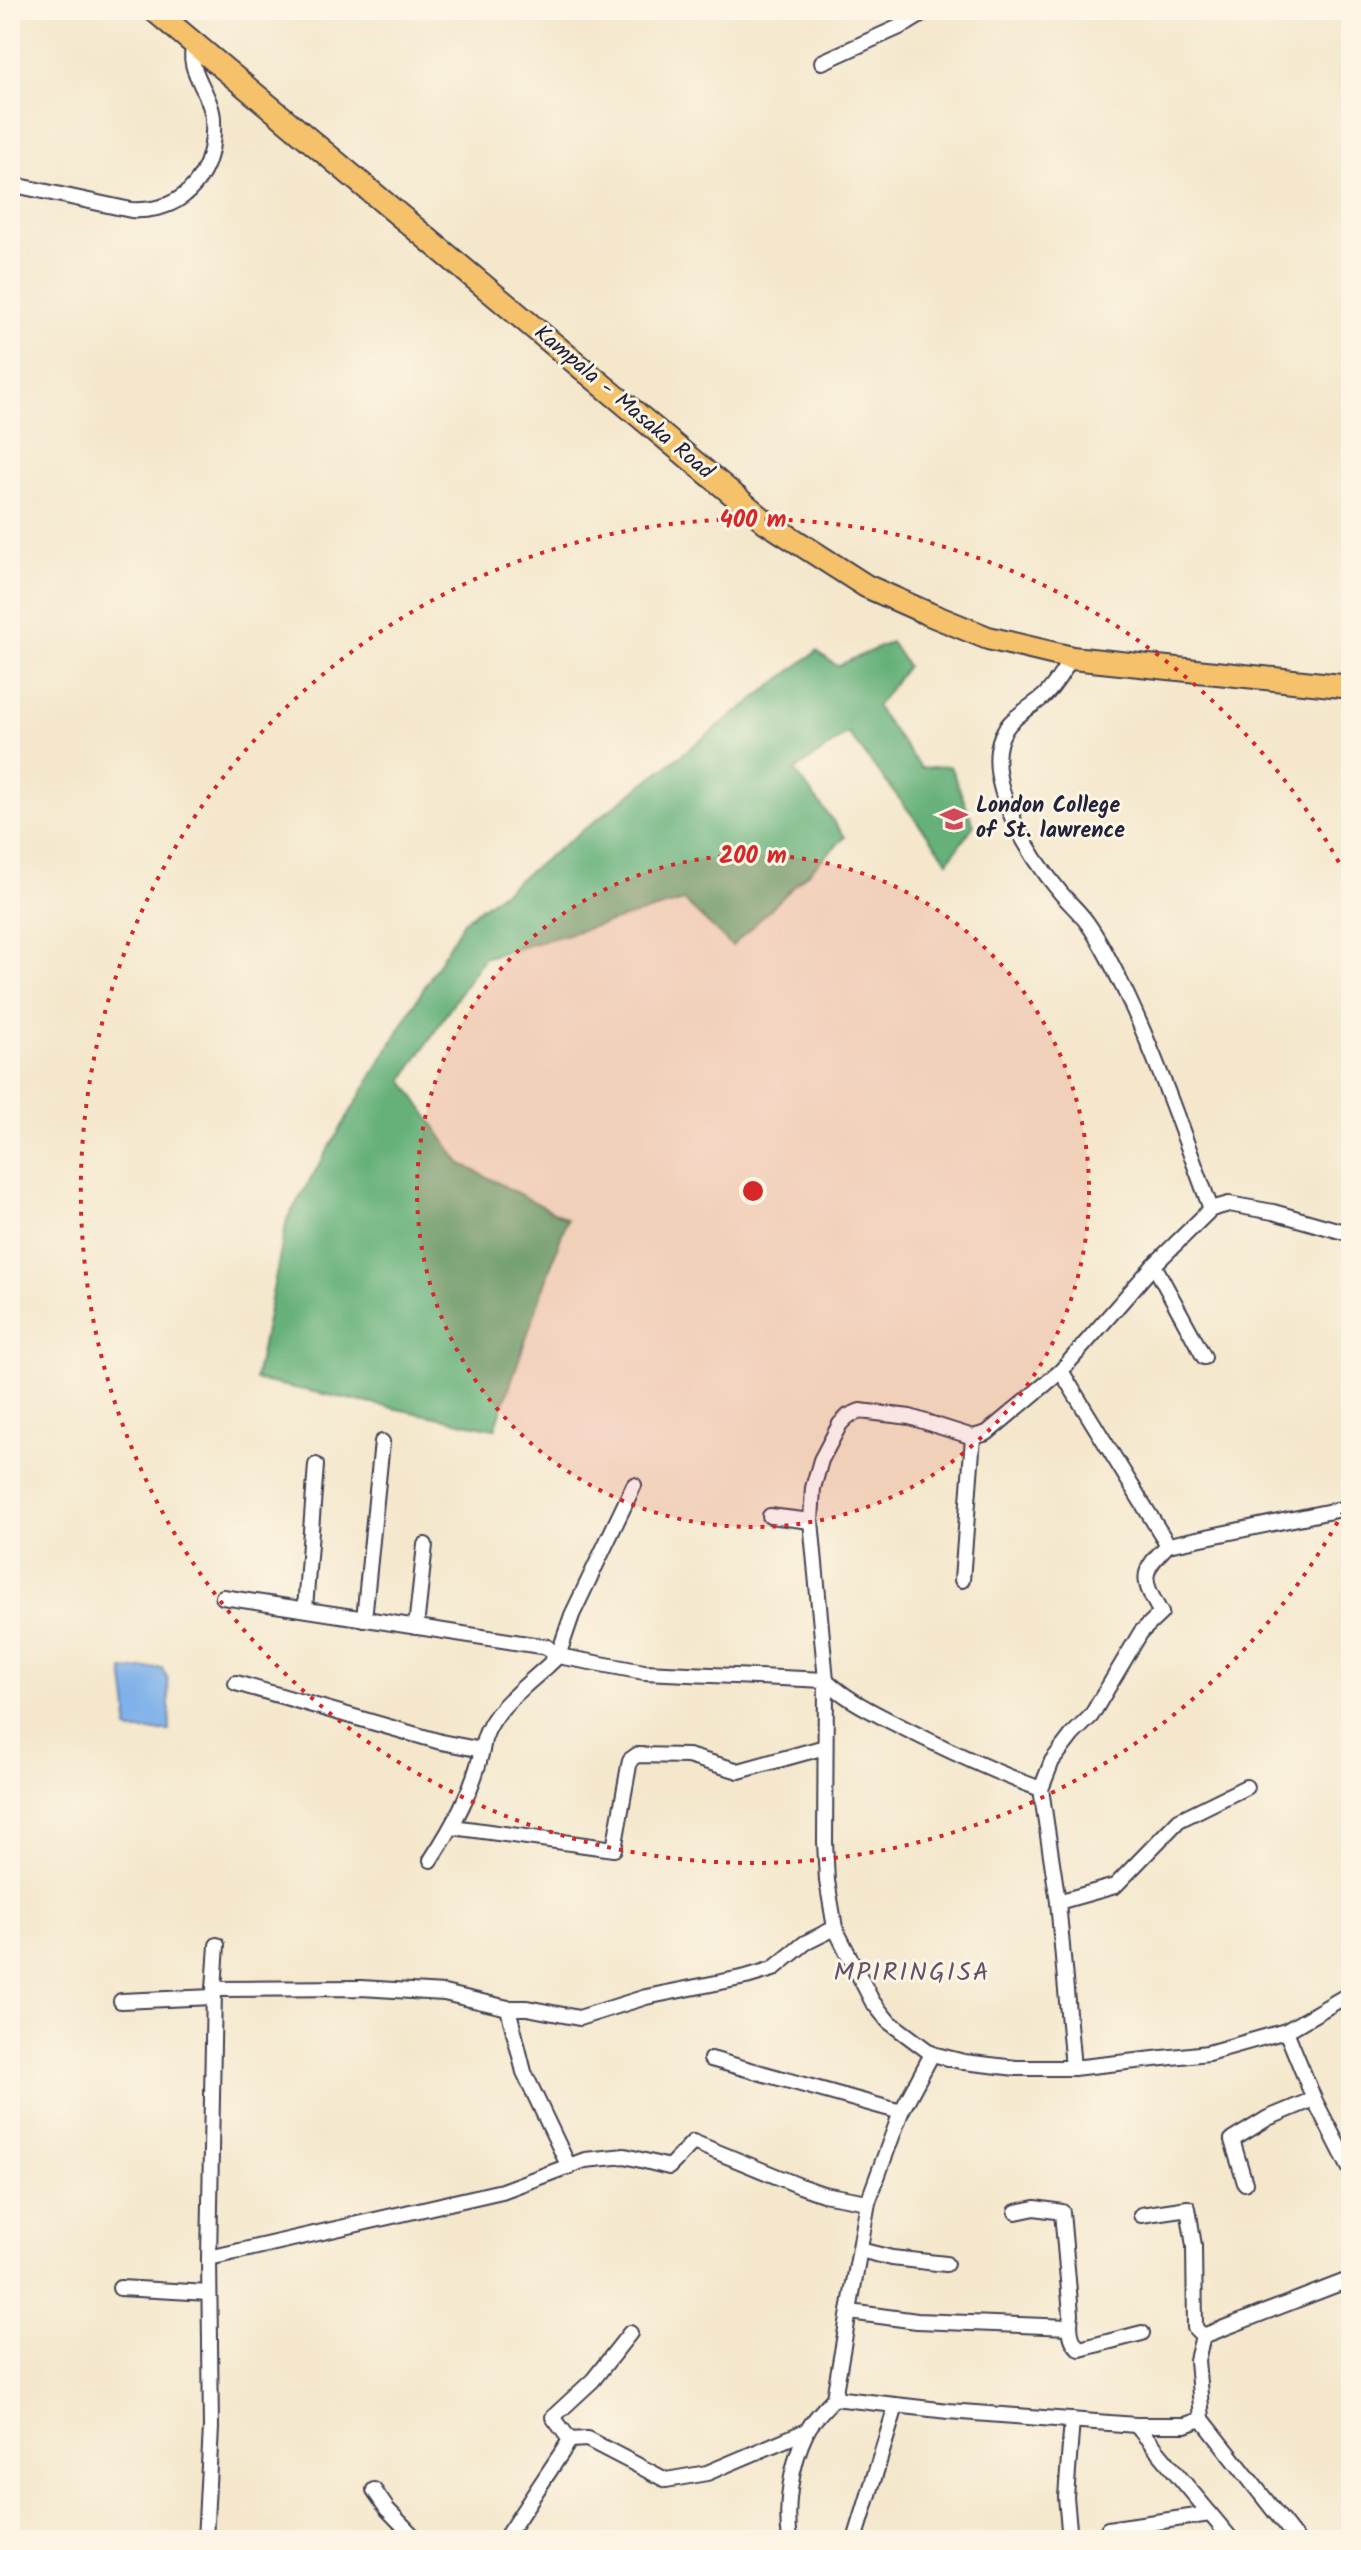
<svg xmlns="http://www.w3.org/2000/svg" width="1361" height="2550" font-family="Kalam,sans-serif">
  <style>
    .forest { fill: #66b17a; stroke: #446a5a; stroke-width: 2 }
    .water { fill: #7eb0ea; stroke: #506992; stroke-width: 2 }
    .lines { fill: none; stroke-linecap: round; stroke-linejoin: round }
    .street-casing { stroke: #424051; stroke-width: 18 }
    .primary-casing { stroke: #424051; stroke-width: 26 }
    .street { stroke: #fff; stroke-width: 14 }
    .primary { stroke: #f5c16b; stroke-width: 22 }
    .ring { fill: none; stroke: #d62828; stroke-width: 4; stroke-dasharray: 4 8 }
    .labels { text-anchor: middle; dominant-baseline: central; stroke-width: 6; stroke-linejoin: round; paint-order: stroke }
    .street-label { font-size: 22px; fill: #22223b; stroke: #fcf5e5 }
    .poi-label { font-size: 22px; font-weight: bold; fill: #22223b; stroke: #fcf5e5; text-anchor: start }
    .quarter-label { font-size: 26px; letter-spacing: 2px; fill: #63526a; stroke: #fcf5e5 }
    .centre { fill: #d62828; stroke: #fcf5e5; stroke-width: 4 }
    .ring-label { font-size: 24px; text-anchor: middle; font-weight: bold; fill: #d62828; stroke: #fcf5e5; stroke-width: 6; stroke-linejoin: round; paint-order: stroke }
  </style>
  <rect width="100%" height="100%" fill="#fcf5e5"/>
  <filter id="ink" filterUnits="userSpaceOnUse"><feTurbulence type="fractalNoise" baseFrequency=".0125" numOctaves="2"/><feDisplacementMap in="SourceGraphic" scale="16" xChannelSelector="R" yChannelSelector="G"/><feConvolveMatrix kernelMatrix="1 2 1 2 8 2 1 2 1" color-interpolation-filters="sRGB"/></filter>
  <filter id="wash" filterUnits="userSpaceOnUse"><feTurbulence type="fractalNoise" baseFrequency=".006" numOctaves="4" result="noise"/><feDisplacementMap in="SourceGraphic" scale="32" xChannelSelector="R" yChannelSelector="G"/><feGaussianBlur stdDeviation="1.8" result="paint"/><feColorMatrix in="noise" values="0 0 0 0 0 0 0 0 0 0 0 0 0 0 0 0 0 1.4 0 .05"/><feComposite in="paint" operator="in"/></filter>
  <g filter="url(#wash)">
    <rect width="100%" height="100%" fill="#f4e7cc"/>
    <path class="forest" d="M891,642l16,24 -31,41 45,61 29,-2 24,59 -26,36 -100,-128 -53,38 50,66 -113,109 -48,-45 -201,57 -80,122 57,83 107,56 -72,210 -240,-49 32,-161 176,-297 354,-271 20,15z"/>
    <path class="water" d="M162,1668l6,11 2,52h-39l-4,-2 1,-18 -5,-41z"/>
  </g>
  <g filter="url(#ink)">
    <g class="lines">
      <g class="street-casing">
        <g id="street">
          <path d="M822,62l84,-38 23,-14"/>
          <path d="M10,184l121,26c56,3 85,-38 82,-91 -1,-25 -30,-53 -18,-74"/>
          <path d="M1072,658c-9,12 -17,29 -29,39 -20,17 -41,23 -45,53 -6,46 33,107 62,142 9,11 20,20 28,32 15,21 26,45 38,69 33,70 58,144 85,216l-57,56 -93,106 -74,62 -14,4 -63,-20 -50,-6 -12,5 -8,8 -19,36 -8,28 -2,33 15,159 -1,162 2,39 8,47 37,73 16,20 44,33 -31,58 -33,90 -34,196 114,13 188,14h49l17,-6"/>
          <path d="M1211,1209l18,-5 44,8 78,22"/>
          <path d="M1154,1265l50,92"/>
          <path d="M1061,1371l107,174"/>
          <path d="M770,1516l41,5"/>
          <path d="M962,1580l11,-143"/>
          <path d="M223,1597l324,50 11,9 14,-41 62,-130"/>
          <path d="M305,1609l11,-144"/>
          <path d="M364,1619l18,-177"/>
          <path d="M416,1627l9,-82"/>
          <path d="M236,1683l205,59 41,8c4,-40 50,-67 76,-94l86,16 182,8c20,19 43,30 68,43 47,24 96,48 147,66"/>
          <path d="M453,1827l161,22 16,-89 7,-5 51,1 51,15 86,-24"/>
          <path d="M431,1860c22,-34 42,-70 51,-110"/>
          <path d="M1058,1902l57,-16 64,-66 67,-33"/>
          <path d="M214,1989l147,-1 83,5 64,15h19l52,10 67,-21 100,-20 27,-8 32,-26 30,-15"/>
          <path d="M121,2001l92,-4"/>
          <path d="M508,2008l16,64 45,95"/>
          <path d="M1286,2031l28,68 37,72"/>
          <path d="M932,2054l32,8 52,6h57l135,-15 78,-22 65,-38"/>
          <path d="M711,2059l190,53"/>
          <path d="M1073,2068l-15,-166 -17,-113 11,-28 20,-26 19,-19 50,-84 20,-19c-20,-34 -21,-41 7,-68l183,-38"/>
          <path d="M1245,2183l-13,-43 36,-22 46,-19"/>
          <path d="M1016,2212l19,-4 27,4 9,102c-2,13 -2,27 9,35l62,-16"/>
          <path d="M1141,2215l47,-7 6,38 1,82 8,8"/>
          <path d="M860,2250l32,8 54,6"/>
          <path d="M209,2258l293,-67 83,-31 40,-4 44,11 24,-25 107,44 23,8 45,8"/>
          <path d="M120,2288l89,5"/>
          <path d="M850,2312l67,9 152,6"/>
          <path d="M1136,2425l96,115"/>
          <path d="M570,2440l17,-1 79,41 41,-7 99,-42"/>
          <path d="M570,2440l-17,-23 40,-37 37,-47"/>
          <path d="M374,2490l13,19 30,31"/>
          <path d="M1108,2529l102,-15"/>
          <path d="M205,2540l6,-112 -2,-170 5,-269 3,-44"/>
          <path d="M504,2540l66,-100"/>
          <path d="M790,2540c-5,-34 1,-76 16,-107 6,-13 18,-24 28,-35"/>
          <path d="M855,2540l41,-134"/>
          <path d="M1070,2540l-4,-43 6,-77"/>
          <path d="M1297,2540l-95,-121 -5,-59 6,-24 148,-57"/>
        </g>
      </g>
      <g class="primary-casing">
        <path id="primary" d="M154,10l612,512 100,64 63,28 59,24 84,20 279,29"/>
      </g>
      <use href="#street" class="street"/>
      <use href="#primary" class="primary"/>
    </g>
  </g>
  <circle cx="753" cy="1191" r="336" fill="#d62828" fill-opacity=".12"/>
  <g class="ring">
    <circle cx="753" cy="1191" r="336"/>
    <path d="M1349 1501A672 672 0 1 1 1349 881"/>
  </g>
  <defs>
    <g id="school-bare" transform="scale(2.16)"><path d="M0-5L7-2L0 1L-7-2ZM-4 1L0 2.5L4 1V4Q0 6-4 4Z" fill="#d1495b" stroke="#fcf5e5" stroke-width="2.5" paint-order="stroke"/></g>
  </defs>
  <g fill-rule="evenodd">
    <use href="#school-bare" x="954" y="819"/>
  </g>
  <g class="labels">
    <g class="street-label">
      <text transform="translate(623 403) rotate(40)">Kampala - Masaka Road</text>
    </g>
    <g class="poi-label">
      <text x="976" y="806">London College<tspan x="976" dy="25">of St. lawrence</tspan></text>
    </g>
    <g class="quarter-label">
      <text x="912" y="1973">MPIRINGISA</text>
    </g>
  </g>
  <circle cx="753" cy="1191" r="12" class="centre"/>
  <g class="ring-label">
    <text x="753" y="527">400 m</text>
    <text x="753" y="863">200 m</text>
  </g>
  <rect width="1361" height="2550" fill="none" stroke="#fcf5e5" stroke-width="40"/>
</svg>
